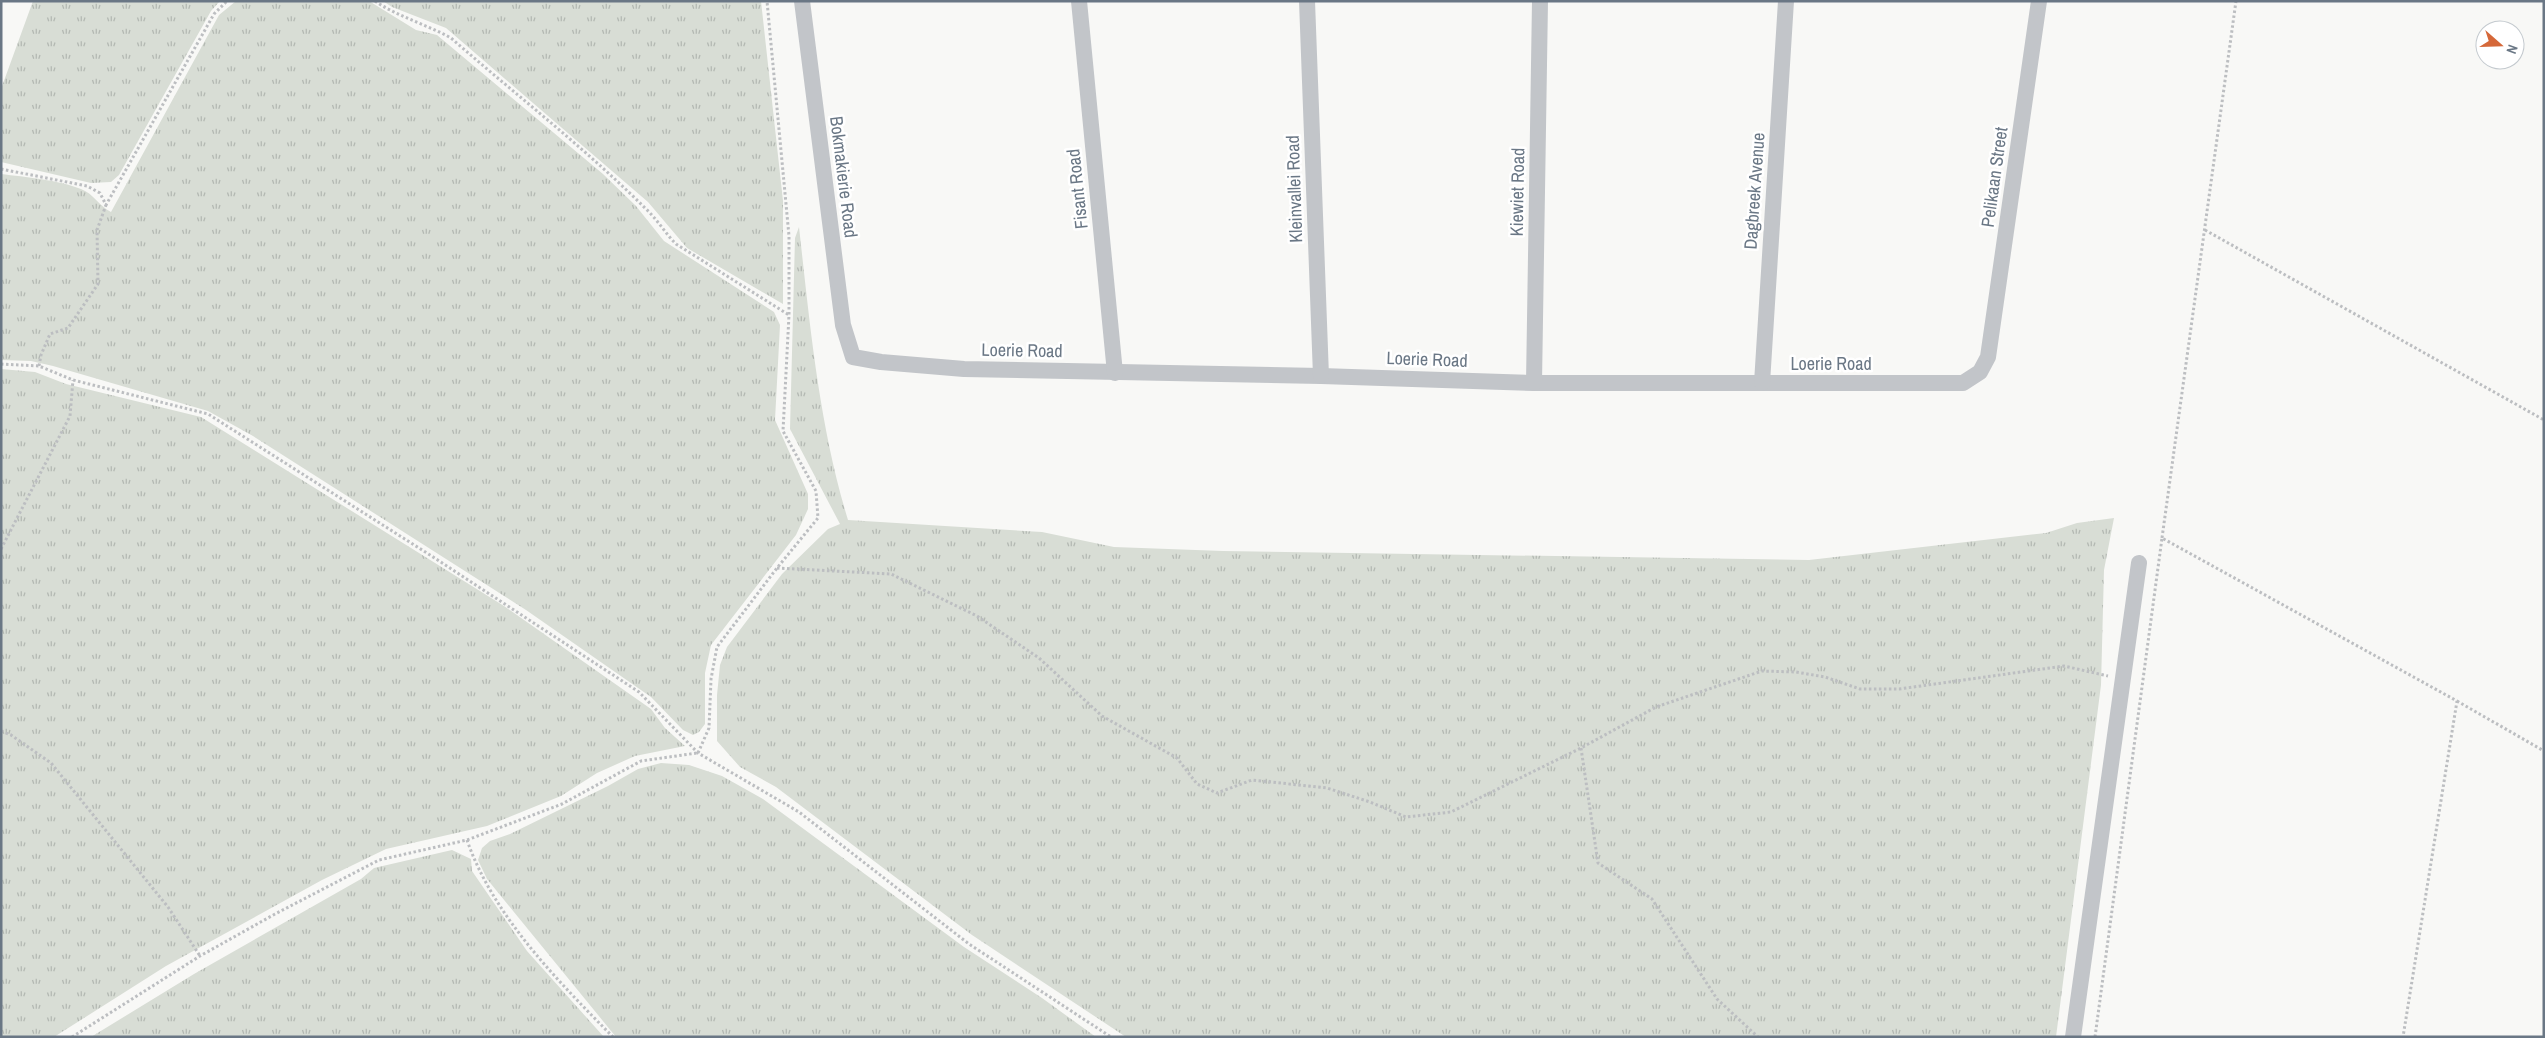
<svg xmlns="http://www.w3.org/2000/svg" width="2545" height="1038" font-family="'Archivo Narrow',sans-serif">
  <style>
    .grass { fill: url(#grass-tufts) }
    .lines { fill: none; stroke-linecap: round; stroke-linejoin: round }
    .path { stroke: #bcbec1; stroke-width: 3; stroke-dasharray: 2.5 2.5; stroke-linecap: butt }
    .minor { stroke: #c2c5c9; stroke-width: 16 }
    .labels { text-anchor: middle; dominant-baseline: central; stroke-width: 5; stroke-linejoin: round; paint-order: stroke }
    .street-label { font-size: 18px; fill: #6a7785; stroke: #fff }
  </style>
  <defs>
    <pattern id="grass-tufts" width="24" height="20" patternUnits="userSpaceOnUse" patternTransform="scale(1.25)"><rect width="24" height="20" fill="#d8ddd5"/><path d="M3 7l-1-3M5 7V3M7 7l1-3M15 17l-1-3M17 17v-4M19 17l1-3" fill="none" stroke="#b3b8b2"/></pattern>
  </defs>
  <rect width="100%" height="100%" fill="#f8f8f6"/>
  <g class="grass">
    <path d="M33,1h187l-9,10 -92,164 -8,7 -20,1 -90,-21v-73z"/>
    <path d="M236,1h133l47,29 21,5 166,139 33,32 28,35 110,71 6,13 -5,95 33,74v15l-12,26 -85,110 -6,28v51l-6,8 -6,3 -10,-5 -32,-33 -125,-87 -273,-174 -45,-25 -155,-45 -22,-5 -30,-1v-186c24,3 58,6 80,15 13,5 18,17 30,23l108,-197z"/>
    <path d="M383,1h378l22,200v103l-96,-56 -39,-46 -202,-174 -54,-21z"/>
    <path d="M799,227c11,98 20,198 49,293l194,12 72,15 109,4 586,9 237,-27 31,-10 37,-5 -10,52 -3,115 -45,352h-930l-154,-102 -196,-148 -36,-20 -23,-26v-46l3,-30 7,-18 55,-73 46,-45 12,-5 -50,-95 5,-191z"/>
    <path d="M1,369l34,3 31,12 135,33 303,189 147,103 14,19 20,18 -50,10 -38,17 -36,23 -74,30 -101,23 -64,31 -156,86 -112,71h-53z"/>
    <path d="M661,763l28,2 33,11 41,23 201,148 78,51 54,39h-480l-129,-158 -9,-19 4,-12 8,-7 20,-7 98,-48 30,-17z"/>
    <path d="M452,850l19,9 1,12 55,80 77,86h-513l103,-63 167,-95 13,-11z"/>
  </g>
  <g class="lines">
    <g class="path">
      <path d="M375,1c23,16 51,23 76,37 65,57 134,110 195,171 11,10 19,24 30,35l113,71"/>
      <path d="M1,169l86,17 13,7 6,12 108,-191 13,-13"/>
      <path d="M2205,230l339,190"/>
      <path d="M1,364l38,2 34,14 135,34 222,141 209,137 59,61 101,59 170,132 142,93"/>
      <path d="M39,366l2,-11 9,-21 18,-6 30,-44 -1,-54 9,-25"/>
      <path d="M2162,538l74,-537"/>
      <path d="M1,549l69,-133 3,-36"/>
      <path d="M777,568l114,6 86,42 62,42 63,58 75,42 20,26 20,9 35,-13 75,8 43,14 36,15 45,-5 130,-64 75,-41 106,-36 34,1 29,5 35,12h39l165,-23 44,10"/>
      <path d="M2457,701l87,50"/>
      <path d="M1,731l10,4 40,28 117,144 32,49"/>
      <path d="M1581,748l17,115 54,36 65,100 41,38"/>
      <path d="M698,753l11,-25 2,-49 6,-32 60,-79 41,-50 -2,-27 -33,-60 6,-116v-79l-22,-235"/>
      <path d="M467,840c26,76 91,141 146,197"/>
      <path d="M72,1037l128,-81 75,-42 104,-54 88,-20 95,-36 79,-43 56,-8"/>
      <path d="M2095,1037l67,-499 295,163 -54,336"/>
    </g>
    <g class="minor">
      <path d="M802,1l41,324 10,32 28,5 83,7 357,7 213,7h429l17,-11 8,-15 51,-356"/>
      <path d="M1079,1l36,372"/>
      <path d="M1307,1l14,375"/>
      <path d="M1534,383l6,-382"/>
      <path d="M1762,383l24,-382"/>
      <path d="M2073,1037l66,-474"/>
    </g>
  </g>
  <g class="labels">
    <g class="street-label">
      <text transform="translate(844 177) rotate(83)">Bokmakierie Road</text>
      <text transform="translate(1994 177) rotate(-82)">Pelikaan Street</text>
      <text transform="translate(1077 189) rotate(-96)">Fisant Road</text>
      <text transform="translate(1294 189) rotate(-92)">Kleinvallei Road</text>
      <text transform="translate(1754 191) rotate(-86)">Dagbreek Avenue</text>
      <text transform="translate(1517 192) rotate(-89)">Kiewiet Road</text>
      <text transform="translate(1022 350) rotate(1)">Loerie Road</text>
      <text transform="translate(1427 359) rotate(2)">Loerie Road</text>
      <text x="1831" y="363">Loerie Road</text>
    </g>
  </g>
  <rect width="2545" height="1038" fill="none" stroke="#6a7785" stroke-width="5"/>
  <g transform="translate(2500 45) rotate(110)"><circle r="24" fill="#ffffff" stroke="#c3c9ce"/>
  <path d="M0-4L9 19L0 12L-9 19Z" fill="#d56839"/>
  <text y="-8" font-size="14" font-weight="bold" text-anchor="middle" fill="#6a7785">N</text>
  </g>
</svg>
